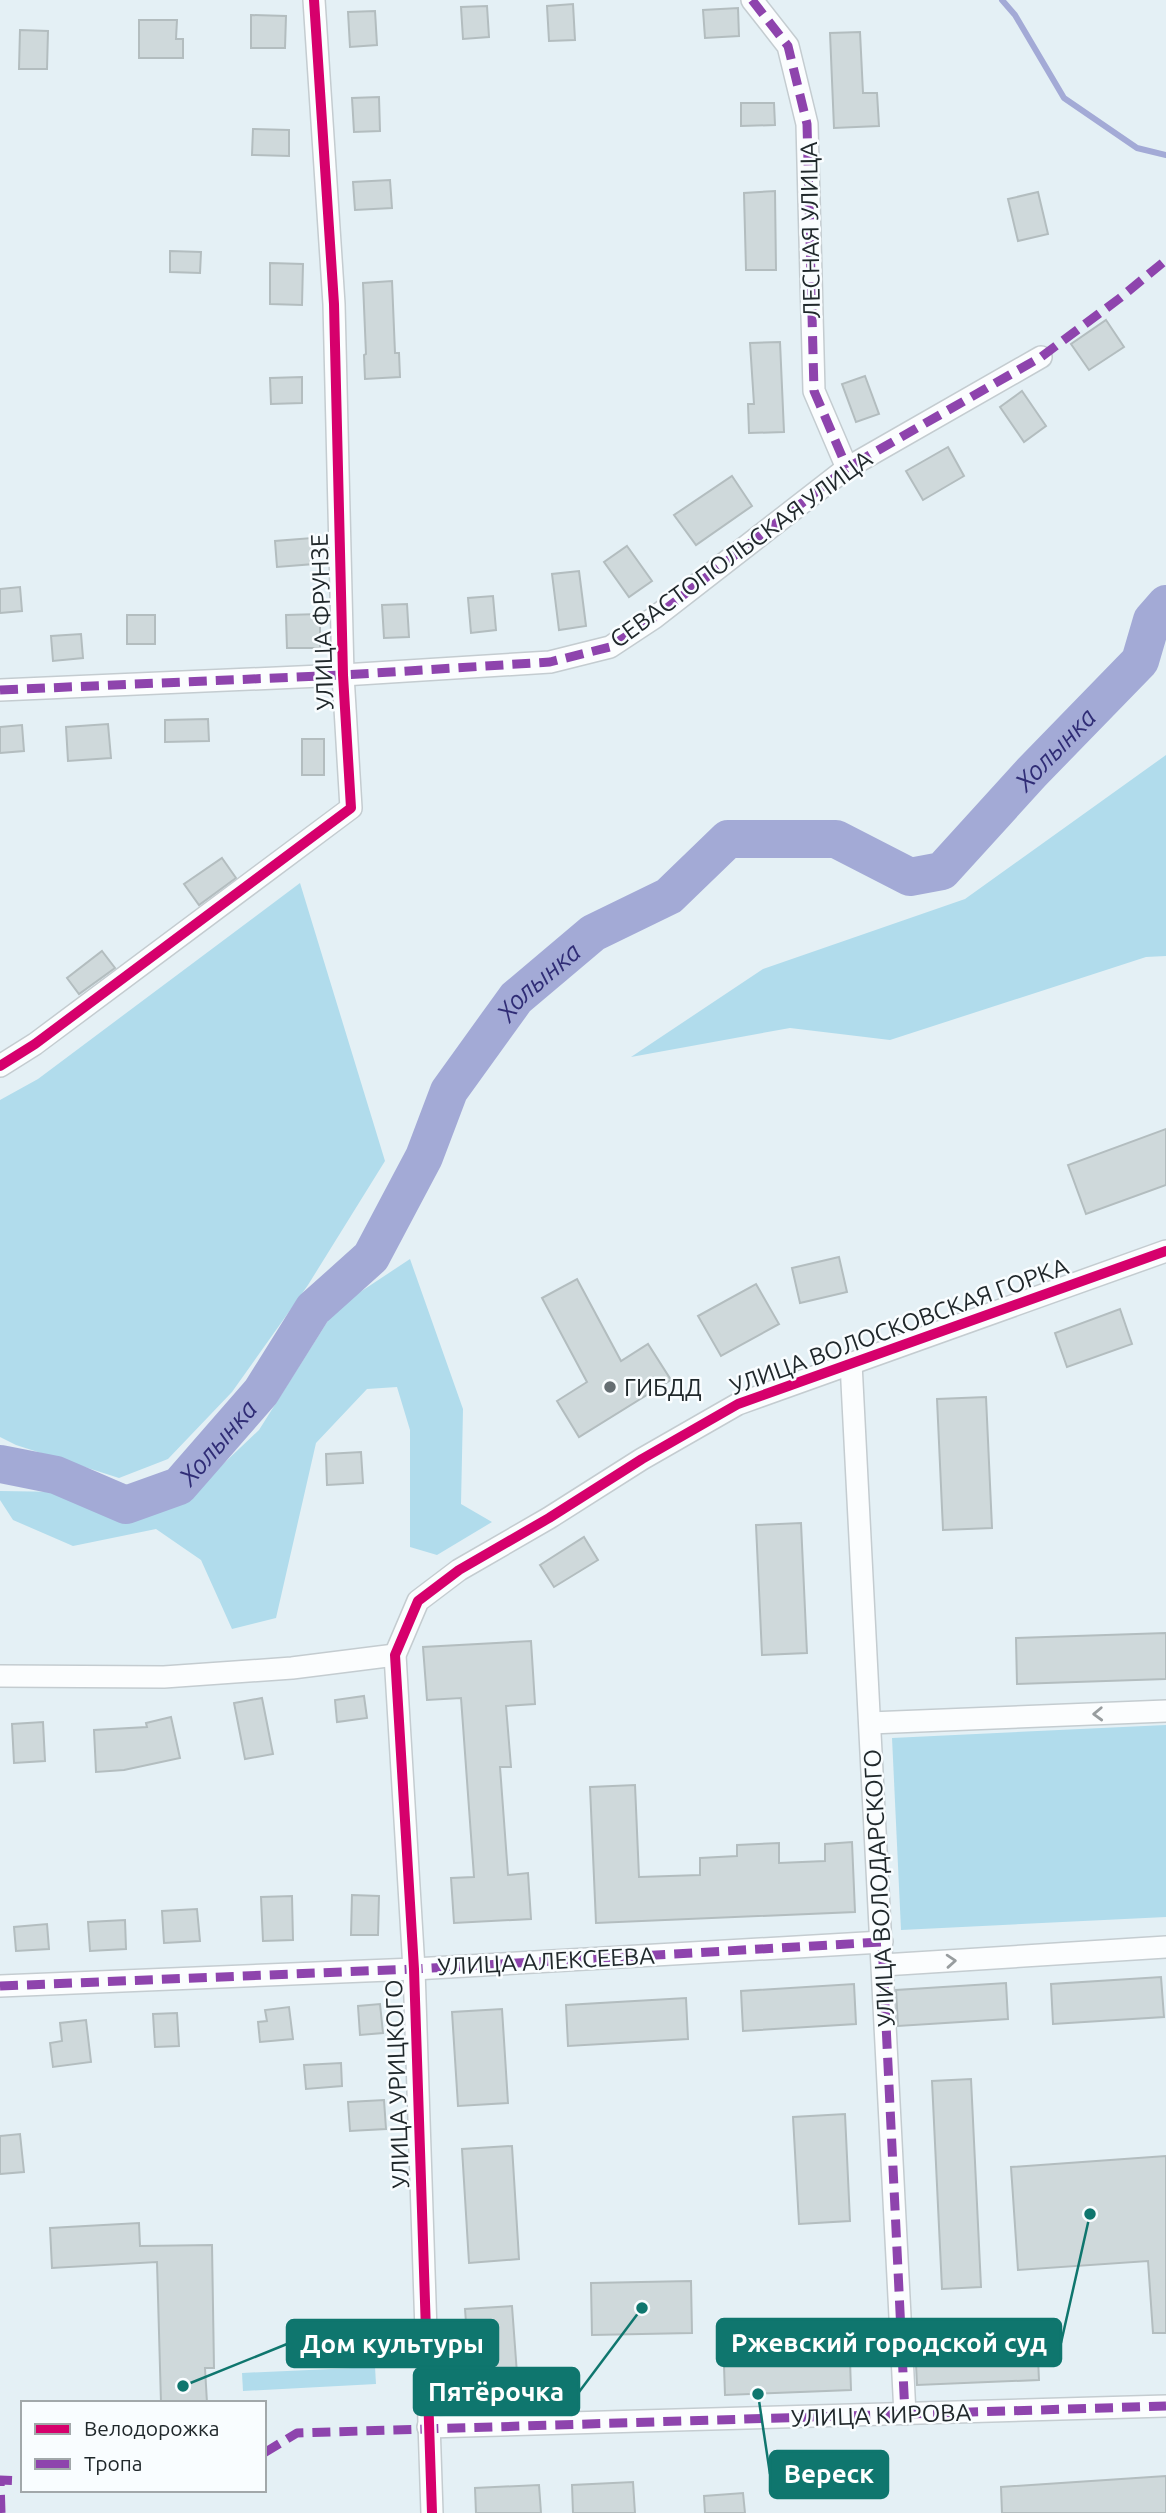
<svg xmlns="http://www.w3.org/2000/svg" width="1166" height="2513" font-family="Ubuntu,sans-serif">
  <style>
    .green { fill: #b1dcec }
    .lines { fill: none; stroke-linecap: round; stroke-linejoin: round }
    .stream { stroke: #a3aad6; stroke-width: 6 }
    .river { stroke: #a3aad6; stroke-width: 38 }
    .building { fill: #cfd9db; stroke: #b3bdbf; stroke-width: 2 }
    .street-casing { stroke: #c4ccd0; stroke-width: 24 }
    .street { stroke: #fbfdfe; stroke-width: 21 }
    .quiet { stroke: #8e44ad; stroke-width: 9; stroke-dasharray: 18 9; stroke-linecap: butt }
    .cycleway-casing { stroke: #f9fdff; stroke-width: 15 }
    .cycleway { stroke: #d6006c; stroke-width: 10 }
    .oneway { stroke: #989d9f }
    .poi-dot { fill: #656e72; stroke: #f9fdff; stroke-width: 2.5 }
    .labels { text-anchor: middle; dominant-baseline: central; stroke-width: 5; stroke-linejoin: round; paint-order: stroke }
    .street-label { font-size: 24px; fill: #20282b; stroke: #f9fdff }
    .poi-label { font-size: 24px; fill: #20282b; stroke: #f9fdff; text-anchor: start }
    .water-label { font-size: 26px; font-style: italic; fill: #302d76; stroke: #f9fdff }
    .leader { fill: none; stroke: #0f766e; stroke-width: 2.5 }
    .callout-dot { fill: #0f766e; stroke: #f9fdff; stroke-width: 2.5 }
    .callout { fill: #0f766e; stroke: #0f766e; stroke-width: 2.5 }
    .callout-label { font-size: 26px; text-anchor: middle; font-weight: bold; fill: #fff }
  </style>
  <rect width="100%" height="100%" fill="#e4f0f5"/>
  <g class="green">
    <path d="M1166,755v201l-20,1 -256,83 -100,-12 -159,29 132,-88 202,-70z"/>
    <path d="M300,883l85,278 -77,124 -76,107 -64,67 -49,19 -103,-33 -16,-8v-337l38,-21z"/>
    <path d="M410,1259l53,150 -2,95 31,18 -55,33 -27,-8v-117l-13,-43 -30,2 -51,54 -40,175 -44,11 -31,-69 -45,-31 -83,17 -60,-26 -13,-20v-9l65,1 70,26 64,-31 60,-57 77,-122z"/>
    <path d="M1166,1725v192l-265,13 -9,-192z"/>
    <path d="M375,2367l1,17 -133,7 -1,-18z"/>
  </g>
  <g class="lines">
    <path class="stream" d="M1002,0l13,15 49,83 73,50 29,7"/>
    <path class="river" id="s1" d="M0,1464l56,11 70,30 53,-19 82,-94 52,-83 58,-52 53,-100 25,-66 67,-93 77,-65 76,-37 59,-57h108l74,38 32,-6 90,-99 108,-111 12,-41 14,-16"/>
  </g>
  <g class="building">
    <path d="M573,4l2,36 -26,1 -2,-35z"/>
    <path d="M487,6l2,31 -26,2 -2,-32z"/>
    <path d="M738,8l1,28 -34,2 -2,-28z"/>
    <path d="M375,11l2,34 -27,2 -2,-35z"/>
    <path d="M251,15l35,1 -1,32h-34z"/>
    <path d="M139,20h38l-1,19h7v19h-44z"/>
    <path d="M20,30l28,1 -1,38h-28z"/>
    <path d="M860,32l3,61h14l2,33 -45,2 -4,-95z"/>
    <path d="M379,97l1,34 -26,1 -2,-34z"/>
    <path d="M741,103h33l1,22 -34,1z"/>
    <path d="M253,129l36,1v26l-37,-1z"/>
    <path d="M390,180l2,28 -37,2 -2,-28z"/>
    <path d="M775,191l1,79h-30l-2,-77z"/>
    <path d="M1038,192l10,42 -30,7 -10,-42z"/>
    <path d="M170,251l31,1 -1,21 -30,-1z"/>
    <path d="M270,263l33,1 -1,41 -32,-1z"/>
    <path d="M392,281l3,72h4l1,24 -35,2 -1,-24 2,-1 -3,-71z"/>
    <path d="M1106,320l18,27 -35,23 -18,-26z"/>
    <path d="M780,342l4,90 -35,1 -1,-29h6l-4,-61z"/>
    <path d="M865,376l14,38 -23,8 -14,-38z"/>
    <path d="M302,377v26l-31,1 -1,-26z"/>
    <path d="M1022,391l24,35 -22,16 -24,-35z"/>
    <path d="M948,447l16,29 -41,24 -17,-29z"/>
    <path d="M732,476l20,30 -56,39 -22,-30z"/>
    <path d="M312,538l2,26 -37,3 -2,-26z"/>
    <path d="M627,546l25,35 -23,16 -25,-35z"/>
    <path d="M579,571l7,55 -27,4 -7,-56z"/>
    <path d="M20,587l2,24 -22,2v-24z"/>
    <path d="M493,596l3,34 -25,3 -3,-35z"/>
    <path d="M407,604l2,33 -25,1 -2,-33z"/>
    <path d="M320,614v34h-33l-1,-33z"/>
    <rect x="127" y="615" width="28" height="29"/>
    <path d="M81,634l2,24 -30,3 -2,-25z"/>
    <path d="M208,719l1,22 -44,1v-22z"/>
    <path d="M108,724l3,34 -43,3 -2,-34z"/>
    <path d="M22,725l2,26 -24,2v-26z"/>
    <rect x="302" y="739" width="22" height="36"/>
    <path d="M222,858l14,20 -37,27 -15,-21z"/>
    <path d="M102,951l13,17 -36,26 -12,-16z"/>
    <path d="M1166,1129v56l-80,29 -18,-49z"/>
    <path d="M839,1257l8,35 -47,11 -8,-35z"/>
    <path d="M577,1279l44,82 27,-17 23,36 -92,57 -22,-36 30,-19 -45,-84z"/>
    <path d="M756,1284l23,40 -58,32 -23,-40z"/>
    <path d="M1120,1309l12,35 -65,23 -12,-34z"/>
    <path d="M986,1397l6,131 -49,2 -6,-131z"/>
    <path d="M361,1452l2,31 -36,2 -1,-31z"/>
    <path d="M801,1523l6,130 -45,2 -6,-130z"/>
    <path d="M584,1537l14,23 -44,27 -14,-22z"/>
    <path d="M1166,1633v46l-149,5 -1,-46z"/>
    <path d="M531,1641l4,63 -29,2 5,61h-11l8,108 20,-2 3,46 -77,4 -3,-45 23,-1 -13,-179 -34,2 -4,-53z"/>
    <path d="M364,1696l3,22 -30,4 -2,-22z"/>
    <path d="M262,1698l11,56 -28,5 -11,-56z"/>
    <path d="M171,1717l9,41 -56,12 -28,2 -2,-42 53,-3 -1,-4z"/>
    <path d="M43,1722l2,39 -31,2 -2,-39z"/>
    <path d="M635,1785l4,92 61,-2v-17l37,-2v-11l42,-2v20l46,-2v-17l27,-2 3,70 -259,11 -6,-136z"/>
    <path d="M352,1895l27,1 -1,39h-27z"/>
    <path d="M292,1896l1,44 -30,1 -2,-44z"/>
    <path d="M197,1909l3,32 -36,2 -2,-32z"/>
    <path d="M125,1920l1,29 -36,2 -2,-29z"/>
    <path d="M47,1924l2,25 -33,2 -2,-24z"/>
    <path d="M1161,1977l3,40 -111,7 -2,-40z"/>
    <path d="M1006,1983l2,36 -110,7 -2,-36z"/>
    <path d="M854,1984l2,40 -113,7 -2,-40z"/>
    <path d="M686,1998l2,41 -120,7 -2,-41z"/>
    <path d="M380,2004l3,29 -23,2 -2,-29z"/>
    <path d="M289,2007l4,32 -33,3 -2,-20 9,-1 -2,-11z"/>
    <path d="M502,2009l6,94 -50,3 -6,-94z"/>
    <path d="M177,2013l2,33 -24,1 -2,-33z"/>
    <path d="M86,2020l5,42 -38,5 -3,-24 12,-2 -2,-18z"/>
    <path d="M341,2063l1,23 -36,3 -2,-24z"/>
    <path d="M971,2079l10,208 -39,2 -10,-208z"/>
    <path d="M384,2100l2,29 -36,2 -2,-29z"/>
    <path d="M845,2114l5,107 -51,3 -6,-107z"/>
    <path d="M20,2134l4,38 -24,2v-38z"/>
    <path d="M512,2146l7,113 -50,4 -7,-114z"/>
    <path d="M1166,2156v177h-13l-5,-72 -130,9 -7,-103z"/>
    <path d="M139,2223l1,23 72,-1 2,123h-9l2,35h-46l-4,-141 -105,6 -2,-40z"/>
    <path d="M691,2281l1,52 -100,2 -1,-52z"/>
    <path d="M512,2306l7,95 -47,3 -7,-95z"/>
    <path d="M849,2330l2,60 -126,5 -2,-59 33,-2v8l60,-2v-9z"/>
    <path d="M1037,2337l2,43 -122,5 -2,-42z"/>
    <path d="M1166,2476v37h-164l-1,-26z"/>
    <path d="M633,2482l2,31h-62l-1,-28z"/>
    <path d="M539,2485l2,28h-65l-1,-25z"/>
    <path d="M743,2493l2,20h-40l-1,-17z"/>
  </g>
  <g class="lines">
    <g class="street-casing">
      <g id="street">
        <path d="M752,0l36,46 19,78 7,267 33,77"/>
        <path d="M0,690l343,-15 207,-13 60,-15 44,-29 193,-150 194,-111"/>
        <path d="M0,1066l35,-22 316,-236 -8,-133 -9,-371 -20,-304"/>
        <path d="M851,1363l54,1051"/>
        <path d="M0,1676l164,1 128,-9 103,-13"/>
        <path d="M870,1723l296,-12"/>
        <path d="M883,1965l283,-18"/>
        <path d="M0,1986l414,-17 468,-27"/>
        <path d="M428,2427l738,-21"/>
        <path d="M432,2513l-18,-544 -19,-314 23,-54 41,-31 90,-52 93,-59 96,-55 428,-153"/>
      </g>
    </g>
    <use href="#street" class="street"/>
    <g class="quiet">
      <path d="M752,0l36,46 19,78 7,267 33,77"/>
      <path d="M0,690l343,-15 207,-13 60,-15 44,-29 193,-150 194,-111 79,-59 46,-38"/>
      <path d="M0,1986l414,-17 468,-27 23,472"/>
      <path d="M264,2453l33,-20 869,-27"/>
      <path d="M1,2513l-1,-33 23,1"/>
    </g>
    <g class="cycleway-casing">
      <g id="cycleway">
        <path d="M0,1066l35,-22 316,-236 -8,-133 -9,-371 -20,-304"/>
        <path d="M432,2513l-18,-544 -19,-314 23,-54 41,-31 90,-52 93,-59 96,-55 428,-153"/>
      </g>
    </g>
    <use href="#cycleway" class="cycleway"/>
  </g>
  <defs><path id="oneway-chevron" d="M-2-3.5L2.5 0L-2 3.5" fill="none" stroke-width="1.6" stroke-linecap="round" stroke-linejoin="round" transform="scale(1.75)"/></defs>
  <g class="oneway">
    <use href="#oneway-chevron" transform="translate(1098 1714) rotate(178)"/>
    <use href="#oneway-chevron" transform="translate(951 1961) rotate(-4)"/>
  </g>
  <circle class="poi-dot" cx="610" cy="1387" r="7"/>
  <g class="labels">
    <g class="street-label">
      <text transform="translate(810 230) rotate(-91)">ЛЕСНАЯ УЛИЦА</text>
      <text transform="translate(741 549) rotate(-36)">СЕВАСТОПОЛЬСКАЯ УЛИЦА</text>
      <text transform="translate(322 622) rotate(-92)">УЛИЦА ФРУНЗЕ</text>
      <text transform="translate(899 1326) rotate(-20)">УЛИЦА ВОЛОСКОВСКАЯ ГОРКА</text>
      <text transform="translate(879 1888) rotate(-93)">УЛИЦА ВОЛОДАРСКОГО</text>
      <text transform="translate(546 1961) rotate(-3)">УЛИЦА АЛЕКСЕЕВА</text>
      <text transform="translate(397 2084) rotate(-92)">УЛИЦА УРИЦКОГО</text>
      <text transform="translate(881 2415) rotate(-2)">УЛИЦА КИРОВА</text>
    </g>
    <g class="poi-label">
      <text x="624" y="1387">ГИБДД</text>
    </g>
    <g class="water-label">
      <text stroke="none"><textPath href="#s1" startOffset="1446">Холынка</textPath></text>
      <text stroke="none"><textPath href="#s1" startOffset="816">Холынка</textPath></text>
      <text stroke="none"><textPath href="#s1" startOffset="248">Холынка</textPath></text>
    </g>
  </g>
  <path class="leader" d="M1090 2214L1061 2343M183 2386L287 2344M642 2308L579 2392M758 2394L770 2474"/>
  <g class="callout-dot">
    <circle cx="1090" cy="2214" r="7"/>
    <circle cx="183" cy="2386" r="7"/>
    <circle cx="642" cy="2308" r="7"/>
    <circle cx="758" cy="2394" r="7"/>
  </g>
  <g class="callout">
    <rect x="717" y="2319" width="344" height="47" rx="7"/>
    <rect x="287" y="2320" width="211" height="47" rx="7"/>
    <rect x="414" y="2368" width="165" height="47" rx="7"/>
    <rect x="770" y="2451" width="118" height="47" rx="7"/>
  </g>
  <g class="callout-label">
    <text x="889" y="2352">Ржевский городской суд</text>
    <text x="392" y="2353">Дом культуры</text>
    <text x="496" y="2401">Пятёрочка</text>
    <text x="829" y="2483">Вереск</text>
  </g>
  <rect x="21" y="2401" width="245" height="91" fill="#f9fdff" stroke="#a2a8aa" stroke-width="2"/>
  <rect x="35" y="2424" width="35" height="10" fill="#d6006c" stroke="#a2a8aa" stroke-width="2"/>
  <text x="84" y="2436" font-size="21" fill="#20282b">Велодорожка</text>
  <rect x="35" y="2459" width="35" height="10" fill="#8e44ad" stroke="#a2a8aa" stroke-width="2"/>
  <text x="84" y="2471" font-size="21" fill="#20282b">Тропа</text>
</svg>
